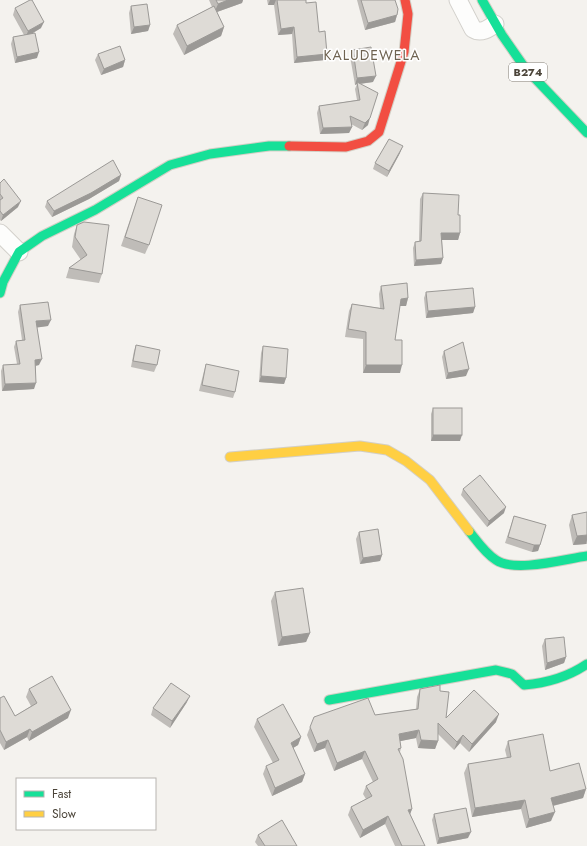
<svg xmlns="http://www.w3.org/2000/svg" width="587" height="846" font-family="Jost,sans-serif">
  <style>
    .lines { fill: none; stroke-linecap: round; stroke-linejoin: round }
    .street-casing { stroke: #d2d0cb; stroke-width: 19 }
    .fast-casing { stroke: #d3cfc5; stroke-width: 11 }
    .slow-casing { stroke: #d3cfc5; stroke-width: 11 }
    .jam-casing { stroke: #d3cfc5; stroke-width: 11 }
    .street { stroke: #fdfdfc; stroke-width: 17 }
    .fast { stroke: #16e098; stroke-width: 9 }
    .slow { stroke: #ffcf43; stroke-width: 9 }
    .jam { stroke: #f24e42; stroke-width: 9 }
    .wall { fill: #bfbcb8 }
    .shaded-wall { fill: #9b9996 }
    .building { fill: #dedbd6; stroke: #9b9996 }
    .labels { text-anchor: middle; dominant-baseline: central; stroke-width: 3; stroke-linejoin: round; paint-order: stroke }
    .shield { fill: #fff; stroke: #817c74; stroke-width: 1 }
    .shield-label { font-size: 11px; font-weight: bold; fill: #4b4439 }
    .quarter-label { font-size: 14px; letter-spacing: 1px; fill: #6e6250; stroke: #fff }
  </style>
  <rect width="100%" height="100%" fill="#f4f2ee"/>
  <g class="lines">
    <g class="street-casing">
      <g id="street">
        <path d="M458,0l15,29c8,5 15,0 22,-5"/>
        <path d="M0,233l19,19"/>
      </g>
    </g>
    <g class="fast-casing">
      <g id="fast">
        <path d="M482,0l20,35 23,33 62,65"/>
        <path d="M0,293l3,-11 16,-30 23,-16 53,-26 75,-45 40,-11 59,-8h20"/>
        <path d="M469,531c8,10 16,22 27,29 19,13 69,-1 91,-4"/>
        <path d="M329,700l167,-30 16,4 12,11c23,-2 44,-8 63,-21"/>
      </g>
    </g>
    <g class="slow-casing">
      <path id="slow" d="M230,457l130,-11 27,4 19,11 24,19 39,51"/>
    </g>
    <g class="jam-casing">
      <path id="jam" d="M289,146l57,1 22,-6 11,-9 25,-80 4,-38 -3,-14"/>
    </g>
    <use href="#street" class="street"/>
    <use href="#fast" class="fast"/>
    <use href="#slow" class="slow"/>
    <use href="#jam" class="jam"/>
  </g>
  <g class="wall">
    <path d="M209,0h34l-1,3 -25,9 7,15 -3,9 -37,19 -11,-21 4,-9 35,-18z"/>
    <path d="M267,0h39v3l13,29 8,22 -2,6 -31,3 -2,-29 -14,1 -4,-30h-6z"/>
    <path d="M357,0h38l2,15 -2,7 -30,8z"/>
    <path d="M131,6l19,19 -2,6 -17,3 -2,-21z"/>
    <path d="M15,8l26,20 -8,5 4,25 -22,5 -4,-19 2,-7 11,-2 -11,-20z"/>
    <path d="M353,50l20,32 -13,2 8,41 -6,5 -11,-6 1,3 -3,6 -29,1 -3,-21 2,-7 38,-6 -2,-11 2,-5 -2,1 -5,-29z"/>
    <path d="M98,54l27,6 -2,7 -22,8 -6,-15z"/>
    <path d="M400,153l-13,24 -14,-8 2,-6z"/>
    <path d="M121,175l-2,6 -30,18 -37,18 -7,-10 2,-6z"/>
    <path d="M0,183l18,24 -17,14 -1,-1z"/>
    <path d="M423,193l35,22 2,18 -2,7h-16l1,18 -2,6 -27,2 -1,-18 2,-6 4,-1 1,-42z"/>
    <path d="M138,197l11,48 -4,9 -24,-8z"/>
    <path d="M77,225l25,49 -3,9 -33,-5 3,-10 12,-8 -9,-13 2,-13z"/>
    <path d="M381,286l27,12 -2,8h-6l-5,34 5,33h-37v-34l-18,-2 4,-26 3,-7 28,4 -1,-14z"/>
    <path d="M426,292l49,15 -2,6 -47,5 -2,-20z"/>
    <path d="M20,305l28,21 -11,1 2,38 -3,1 -2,23 -32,2 -1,-20 2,-6 14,-1 -3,-17 2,-6 6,-1 -4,-28z"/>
    <path d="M136,345l21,20 -3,7 -23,-5 3,-16z"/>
    <path d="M263,346l23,32 -2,6 -25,-2 2,-29z"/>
    <path d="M444,351l22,25 -20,3 -4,-22z"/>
    <path d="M206,364l29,28 -2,6 -34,-7 5,-20z"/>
    <path d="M433,408l27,33h-29v-27z"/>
    <path d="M463,489l41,24 -17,14 -26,-32z"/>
    <path d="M587,512v32h-1l-13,1 -4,-20 3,-10z"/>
    <path d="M514,516l32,9 -8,26 -6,1 -27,-9z"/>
    <path d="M359,532l23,23 -2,6 -20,3 -4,-25z"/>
    <path d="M275,592l35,41 -4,9 -28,4 -7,-45z"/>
    <path d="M545,639l21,18 -2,6 -19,7 -3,-24z"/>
    <path d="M29,689l39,29 -39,23 -2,-4 -23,13 -4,-7v-45l15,18 16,-10 -5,-9z"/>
    <path d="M420,689l20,2 6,27 50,4 -27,30 -9,-9 -6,7 -16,-16v7l-3,8 -17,-1 -2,-10 -16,3 1,7 -1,4 12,57 -2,5 15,32h-30l-10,-22 -25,14 -12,-23 3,-8 15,-8 -3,-5 3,-8 7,-4 -11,-23 -28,12 -9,-23 -11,4 -7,-17 3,-8 65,-12 41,-6 1,-12z"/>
    <path d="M187,702l-17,26 -19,-13 2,-7z"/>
    <path d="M257,719l44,18 -3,8 -5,3 12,26 -3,8 -30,14 -9,-22 3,-8 7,-3 -19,-36z"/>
    <path d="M508,741l42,30 36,18 -3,9 -30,8 -2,15 -25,7 -5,-19 -49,8 -8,-44 4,-9 39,-6 -2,-8z"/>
    <path d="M434,814l34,24 -31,6 -5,-24z"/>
    <path d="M258,835l39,11h-39l-3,-4z"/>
  </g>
  <g class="shaded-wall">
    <path d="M228,0h15l-1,3 -28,10 4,-9z"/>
    <path d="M270,0h6l-2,5h-6z"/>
    <path d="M397,15l-2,7 -30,8 3,-7z"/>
    <path d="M44,22l-3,6 -15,9 2,-6z"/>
    <path d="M150,25l-2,6 -17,3 3,-7z"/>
    <path d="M224,27l-3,9 -37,19 3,-9z"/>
    <path d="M294,27l-2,7 -14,1 3,-6z"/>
    <path d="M39,52l-2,6 -22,5 2,-6z"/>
    <path d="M327,54l-2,6 -31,3 3,-6z"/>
    <path d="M125,60l-2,7 -22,8 3,-6z"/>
    <path d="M376,76l-3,6 -15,2 -1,-2v2l-2,1 2,-7z"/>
    <path d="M370,118l-2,7 -6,5 3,-7z"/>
    <path d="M352,127l-3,6 -29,1 3,-6z"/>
    <path d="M403,146l-3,7 -13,24 2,-6z"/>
    <path d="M121,175l-2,6 -30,18 -37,18 2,-6z"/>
    <path d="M21,201l-3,6 -17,14 2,-6z"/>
    <path d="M441,233h19l-2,7h-19z"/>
    <path d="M443,258l-2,6 -27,2 2,-6z"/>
    <path d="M408,298l-2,8h-7l2,-7z"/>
    <path d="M475,307l-2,6 -47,5 2,-7z"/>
    <path d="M51,320l-3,6 -14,2 2,-7z"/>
    <path d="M42,359l-3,6 -6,1 2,-6z"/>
    <path d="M366,365h36l-2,8h-37z"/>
    <path d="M469,369l-3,7 -20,3 2,-6z"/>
    <path d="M261,376l25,2 -2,6 -25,-2z"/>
    <path d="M36,383l-2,6 -32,2 3,-7z"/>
    <path d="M433,435h29l-2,6h-29z"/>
    <path d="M506,507l-2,6 -17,14 2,-6z"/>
    <path d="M587,535v5l-1,4 -13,1 4,-9z"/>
    <path d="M534,545h6l-2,6 -6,1z"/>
    <path d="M382,555l-2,6 -20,3 3,-6z"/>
    <path d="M310,633l-4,9 -28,4 4,-9z"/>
    <path d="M566,657l-2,6 -19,7 2,-7z"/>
    <path d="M190,696l-3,6 -17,26 2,-7z"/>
    <path d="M71,710l-3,8 -39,23 3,-9z"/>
    <path d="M499,714l-3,8 -27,30 3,-8z"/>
    <path d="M30,729l-3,8 -23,13 2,-8z"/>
    <path d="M419,730l-3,8 -20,4 3,-8z"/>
    <path d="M463,735l-3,8 -6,7 3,-8z"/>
    <path d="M301,737l-3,8 -10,6 3,-8z"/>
    <path d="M328,740l-3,8 -11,4 3,-8z"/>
    <path d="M421,740l17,1 -3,8 -17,-1z"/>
    <path d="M365,751l-3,8 -28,12 3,-8z"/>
    <path d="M305,774l-3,8 -30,14 3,-8z"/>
    <path d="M586,789l-3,9 -35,9 3,-9z"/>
    <path d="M525,800l-4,9 -49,8 3,-9z"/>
    <path d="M412,809l-3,8 -1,-7z"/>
    <path d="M555,812l-4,9 -25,7 3,-9z"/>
    <path d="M388,816l-3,8 -25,14 3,-8z"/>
    <path d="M471,832l-3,6 -31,6 2,-6z"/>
  </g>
  <g class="building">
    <path d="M30,0h2l12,22 -16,9 -13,-23z"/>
    <path d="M216,0h12l-10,4z"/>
    <path d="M277,0h29v3l10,-1 3,30 6,-1 2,23 -30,3 -3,-30 -13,2z"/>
    <path d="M361,0h34l3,9 -1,6 -29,8z"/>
    <path d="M147,4l3,21 -16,2 -3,-21z"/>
    <path d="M214,6l10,21 -37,19 -10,-21z"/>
    <path d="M35,33l4,19 -22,5 -4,-20z"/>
    <path d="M120,46l5,14 -21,9 -6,-15z"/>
    <path d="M371,47l5,29 -19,2 -4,-28z"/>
    <path d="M357,82l21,11 -8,25 -5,5 -15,-7 2,11 -29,1 -4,-22 41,-6z"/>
    <path d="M389,139l14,7 -14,25 -14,-8z"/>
    <path d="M113,160l8,15 -30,18 -37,18 -7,-10z"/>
    <path d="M4,179l17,22 -18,14 -3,-4v-11l3,-2 -3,-4v-11z"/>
    <path d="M423,193l36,2 -1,20h2v18h-19l2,25 -27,2 -1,-18 6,-1z"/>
    <path d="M138,197l24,8 -13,40 -24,-8z"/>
    <path d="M84,222l25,3 -7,49 -33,-6 18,-13 -12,-18 2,-12z"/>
    <path d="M407,283l1,15 -7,1 -6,41h7v25h-36v-33l-18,-3 4,-25 32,5 -3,-23z"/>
    <path d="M473,288l2,19 -47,4 -2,-19z"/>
    <path d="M48,302l3,18 -15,1 6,38 -7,1 1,23 -31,1 -2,-19 17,-1 -4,-23 9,-1 -5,-35z"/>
    <path d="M463,342l6,27 -21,4 -4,-22z"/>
    <path d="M136,345l24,5 -3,15 -24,-4z"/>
    <path d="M263,346l25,3 -2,29 -25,-2z"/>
    <path d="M206,364l33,7 -4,21 -33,-7z"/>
    <rect x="433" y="408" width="29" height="27"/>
    <path d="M480,475l26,32 -17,14 -26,-32z"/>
    <path d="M587,512v23l-10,1 -5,-21z"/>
    <path d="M514,516l32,9 -6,20h-6l-26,-8z"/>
    <path d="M378,529l4,26 -19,3 -4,-26z"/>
    <path d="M303,588l7,45 -28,4 -7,-45z"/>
    <path d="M564,637l2,20 -19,6 -2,-24z"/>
    <path d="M52,676l19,34 -39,22 -2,-3 -24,13 -6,-12v-32l4,-2 11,20 22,-13 -8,-14z"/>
    <path d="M171,683l19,13 -18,25 -19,-13z"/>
    <path d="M440,685v6l9,1 -3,26 28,-28 25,24 -27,30 -9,-9 -6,7 -19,-19v18l-17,-1 -2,-10 -20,4 2,14 -3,1 5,10 9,50 -4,1 17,36h-23l-14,-30 -25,14 -12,-23 21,-11 -6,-10 12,-7 -13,-28 -28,12 -9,-23 -11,4 -7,-17 4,-10 54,-19 7,17 43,-6 2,-20z"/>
    <path d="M283,704l18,33 -10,6 14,31 -30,14 -9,-22 13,-6 -22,-41z"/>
    <path d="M543,734l7,37 29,-8 7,26 -35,9 4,14 -26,7 -4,-19 -50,8 -7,-44 43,-7 -3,-16z"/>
    <path d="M466,808l5,24 -32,6 -5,-24z"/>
    <path d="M282,820l15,26h-32l-7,-11z"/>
  </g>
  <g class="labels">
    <rect class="shield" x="509" y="63" width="38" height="18" rx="3"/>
    <g class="shield-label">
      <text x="528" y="72">B274</text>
    </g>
    <g class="quarter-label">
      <text x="372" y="55">KALUDEWELA</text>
    </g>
  </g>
  <rect x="16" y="778" width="140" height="52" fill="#ffffff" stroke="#b7b4b0"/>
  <rect x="24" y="791" width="20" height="6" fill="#16e098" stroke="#b7b4b0"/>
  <text x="52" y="798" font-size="12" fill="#4b4439">Fast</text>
  <rect x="24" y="811" width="20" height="6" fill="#ffcf43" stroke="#b7b4b0"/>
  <text x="52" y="818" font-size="12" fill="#4b4439">Slow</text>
</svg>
